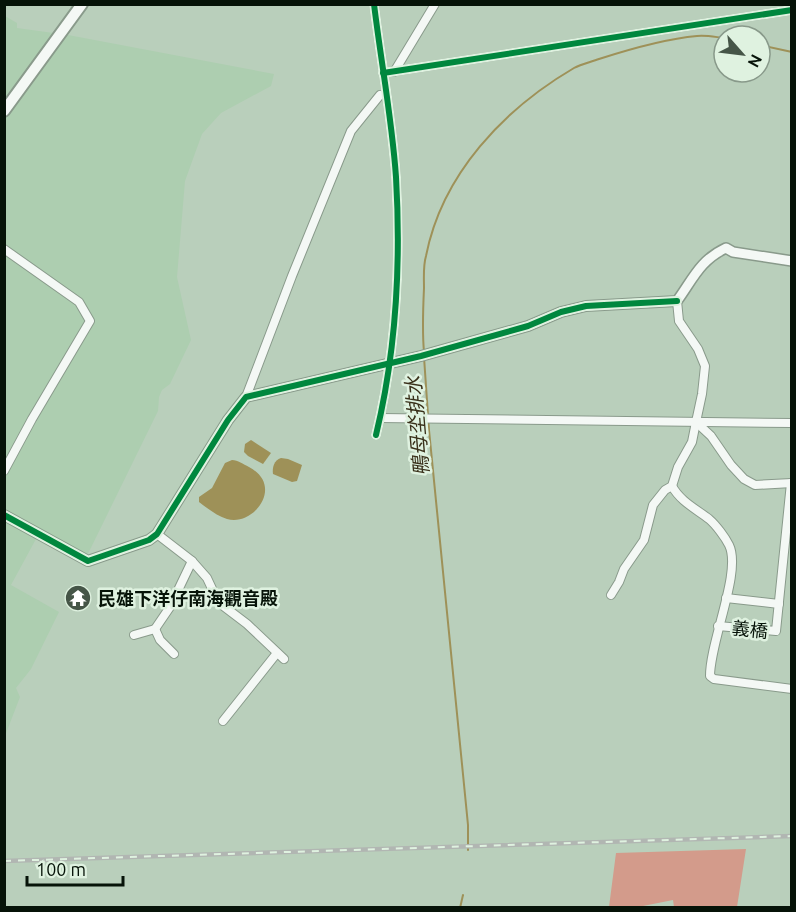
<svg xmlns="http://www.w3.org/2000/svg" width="796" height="912" font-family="Ubuntu,'Noto Sans TC',sans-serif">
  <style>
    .built { fill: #adceb0 }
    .green { fill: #d39b8b }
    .water { fill: #9e9158 }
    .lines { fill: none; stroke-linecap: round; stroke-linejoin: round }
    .stream { stroke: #9e9158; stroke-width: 2 }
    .minor-casing { stroke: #899a8b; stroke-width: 10 }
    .tertiary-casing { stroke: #899a8b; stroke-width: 12 }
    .secondary-casing { stroke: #899a8b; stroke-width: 14 }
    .minor { stroke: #f4f8f5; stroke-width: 8 }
    .tertiary { stroke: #f4f8f5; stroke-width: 9 }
    .secondary { stroke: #f4f8f5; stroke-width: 10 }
    .rail-casing { stroke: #b1b6b2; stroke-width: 4.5 }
    .rail { stroke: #dff2e0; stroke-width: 2; stroke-dasharray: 7; stroke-linecap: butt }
    .cycleway-casing { stroke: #dff2e0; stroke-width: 10 }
    .cycleway { stroke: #00873e; stroke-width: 6 }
    .labels { text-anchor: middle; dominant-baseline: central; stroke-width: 5; stroke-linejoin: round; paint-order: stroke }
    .poi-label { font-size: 18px; font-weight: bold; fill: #061308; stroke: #dff2e0; text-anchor: start }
    .street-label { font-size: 18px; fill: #061308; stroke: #dff2e0 }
    .water-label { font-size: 20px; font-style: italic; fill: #39301a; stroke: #dff2e0 }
  </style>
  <rect width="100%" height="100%" fill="#b9cfbb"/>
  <path class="built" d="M5,16l12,7v5l51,7 206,39 -3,12 -50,27 -19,21 -17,47 -8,96 14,63 -21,44 -8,6 -3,7 -1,14 -75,153 -47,-25 -25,46 48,27 -28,57 -15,19 4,9 -15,39z"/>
  <path class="green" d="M746,849l-9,58h-63l-1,-7 -35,7h-29l7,-54z"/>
  <g class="water">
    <path d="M251,440l20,13 -8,11 -15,-8 -4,-4 1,-8z"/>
    <path d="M281,458l7,1 14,6 -5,16 -5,1 -19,-8c-1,-6 1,-14 8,-16z"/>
    <path d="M232,460c6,0 11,4 17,7 36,19 4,60 -22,52 -10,-3 -20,-11 -28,-17v-5l13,-9 13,-25z"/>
  </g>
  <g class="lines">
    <g class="stream">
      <path d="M760,45l32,7"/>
      <path d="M424,352c-2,-22 -1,-43 0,-64 0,-11 -1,-22 2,-32 16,-82 78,-147 148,-188 7,-4 17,-6 25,-9 31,-10 65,-20 98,-23 9,-1 18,1 27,2"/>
      <path d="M424,357l5,73 39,395v25"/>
      <path d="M460,908l3,-13"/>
    </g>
    <g class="minor-casing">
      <g id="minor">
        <path d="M374,4c7,58 18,115 22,173 5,86 0,175 -20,258"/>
        <path d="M394,72l41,-68"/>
        <path d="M383,73l409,-63"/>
        <path d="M4,249l75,53 11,19 -58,98 -28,52"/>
        <path d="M677,301l2,20 19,28 7,17 -3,28 -6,28 15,14 20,29 13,14 11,6 37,-2"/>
        <path d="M246,397l46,-121 59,-145 29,-36"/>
        <path d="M380,418l412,5"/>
        <path d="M672,486c8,15 24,23 37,33 7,6 16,18 20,26 13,26 -19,96 -19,131l4,3 78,10"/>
        <path d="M192,561l15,17 7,15 8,12 25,19 37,35"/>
        <path d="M611,595l8,-13 5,-13 20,-29 9,-35 12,-15 7,-4 6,-19 14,-25 4,-20"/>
        <path d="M726,598l53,6"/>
        <path d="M718,626l58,5 15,-148"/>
        <path d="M155,629l5,11 14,14"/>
        <path d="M134,635l21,-6 15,-22 22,-46 -35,-27"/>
        <path d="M223,721l54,-68"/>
      </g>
    </g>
    <g class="tertiary-casing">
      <path id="tertiary" d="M4,515l84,46 61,-21 8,-6 71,-114 18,-23 175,-41 107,-30 33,-14 25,-6 91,-5c16,-22 23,-41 49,-53l7,4 59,9"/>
    </g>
    <g class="secondary-casing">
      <path id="secondary" d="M4,111l78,-107"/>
    </g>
    <use href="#minor" class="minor"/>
    <use href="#tertiary" class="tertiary"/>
    <use href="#secondary" class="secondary"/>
    <g class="rail-casing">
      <path id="rail" d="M4,861l788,-25"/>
    </g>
    <use href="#rail" class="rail"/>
    <g class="cycleway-casing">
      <g id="cycleway">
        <path d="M374,4c7,58 18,115 22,173 5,86 0,175 -20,258"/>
        <path d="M383,73l409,-63"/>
        <path d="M4,515l84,46 61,-21 8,-6 71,-114 18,-23 175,-41 107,-30 33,-14 25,-6 91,-5"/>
      </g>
    </g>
    <use href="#cycleway" class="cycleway"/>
  </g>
  <defs>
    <g id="temple-disc" transform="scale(1.35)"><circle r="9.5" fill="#455547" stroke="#dff2e0"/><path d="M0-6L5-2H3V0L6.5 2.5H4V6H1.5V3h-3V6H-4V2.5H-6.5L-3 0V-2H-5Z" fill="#fff"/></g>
  </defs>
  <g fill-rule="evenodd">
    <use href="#temple-disc" x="78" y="598"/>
  </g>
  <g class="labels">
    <g class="poi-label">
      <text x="98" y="598">民雄下洋仔南海觀音殿</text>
    </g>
    <g class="street-label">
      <text transform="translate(750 629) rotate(6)">義橋</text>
    </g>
    <g class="water-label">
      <text transform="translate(417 426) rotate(-95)">鴨母坔排水</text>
    </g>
  </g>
  <rect width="796" height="912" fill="none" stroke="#061308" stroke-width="12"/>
  <g transform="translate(742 54) rotate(118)"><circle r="28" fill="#dff2e0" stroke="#88998a" stroke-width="1.5"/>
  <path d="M0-4.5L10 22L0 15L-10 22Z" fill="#455547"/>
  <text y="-9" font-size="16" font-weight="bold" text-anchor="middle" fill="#061308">N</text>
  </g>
  <path d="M27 876v9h96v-9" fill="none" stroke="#061308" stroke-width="3"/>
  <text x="36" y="876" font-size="18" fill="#061308" stroke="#dff2e0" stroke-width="4.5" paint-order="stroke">100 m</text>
</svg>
